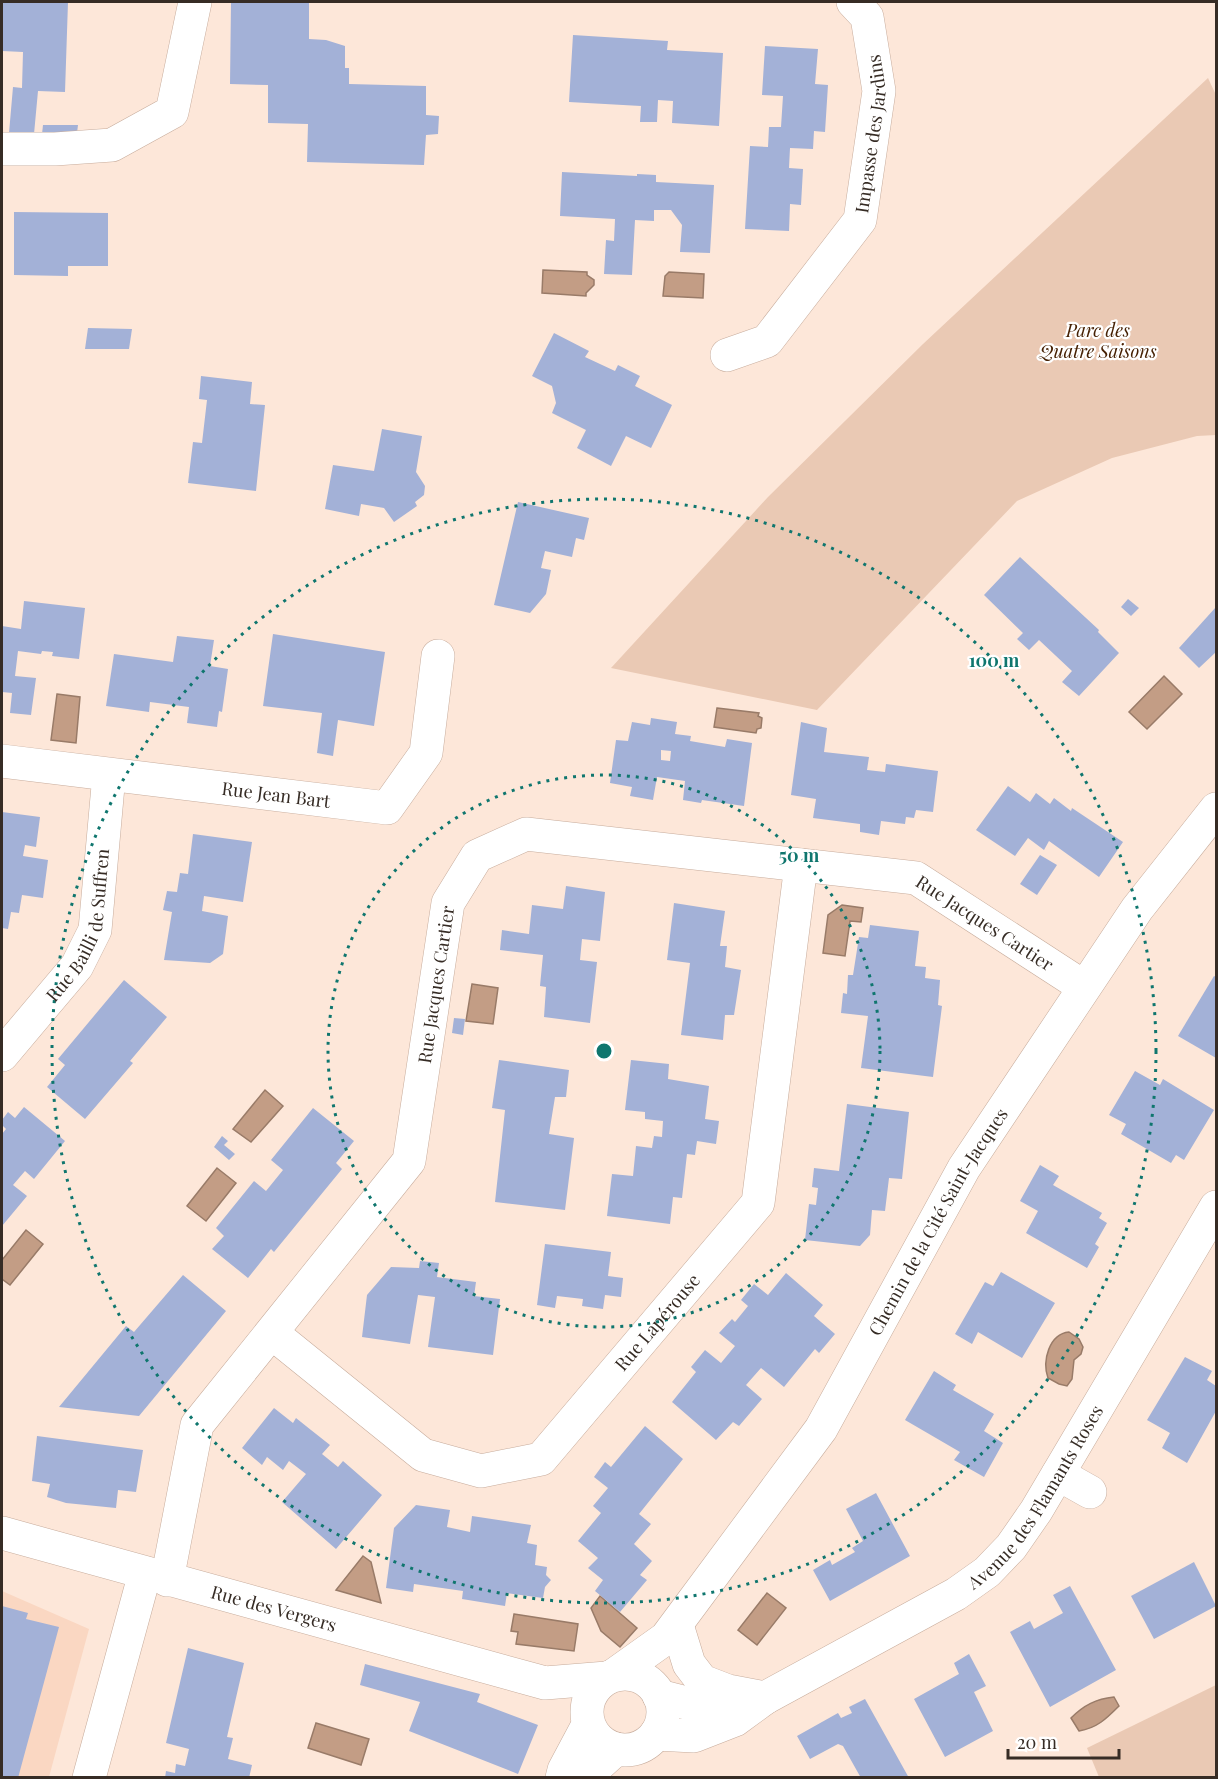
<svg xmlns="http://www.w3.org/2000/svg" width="1218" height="1779" font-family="'Playfair Display',serif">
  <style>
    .built { fill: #fad7c2 }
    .green { fill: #eac9b4 }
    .water { fill: #c39d85; stroke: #997b68; stroke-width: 1.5 }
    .building { fill: #a3b1d7; fill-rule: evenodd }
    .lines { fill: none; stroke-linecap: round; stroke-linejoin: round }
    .minor-casing { stroke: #c7ac9c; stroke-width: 34 }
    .minor { stroke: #fff; stroke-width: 33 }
    .ring { fill: none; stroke: #0f766e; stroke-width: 3; stroke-dasharray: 3 6 }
    .labels { text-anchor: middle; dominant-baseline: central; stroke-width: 4.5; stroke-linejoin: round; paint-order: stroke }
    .street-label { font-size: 18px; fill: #362c25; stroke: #fff }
    .park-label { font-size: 18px; font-style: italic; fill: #452003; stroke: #fff }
    .centre { fill: #0f766e; stroke: #fff; stroke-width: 3 }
    .ring-label { font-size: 18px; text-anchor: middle; font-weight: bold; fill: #0f766e; stroke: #fff; stroke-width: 4.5; stroke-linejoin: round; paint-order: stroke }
  </style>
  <rect width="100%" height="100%" fill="#fde7d9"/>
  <path class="built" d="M2,1591l87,38 -40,148h-47z"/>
  <g class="green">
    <path d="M1208,78l8,17v340l-19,1 -85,22 -95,43 -200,209 -206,-42 157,-171 155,-153z"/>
    <path d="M1216,1685v92h-117l-12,-29z"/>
  </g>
  <g class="water">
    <path d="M543,270l44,2v3l7,5v5l-8,8v3l-44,-3z"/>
    <path d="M669,272l35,2 -1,24 -40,-2 2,-20z"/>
    <path d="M1164,676l18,18 -35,35 -18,-17z"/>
    <path d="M57,694l23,3 -4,46 -25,-3z"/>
    <path d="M717,708l42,5 -1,3 4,2 -1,10 -4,1 -1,4 -42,-6z"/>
    <path d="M842,905l21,3 -2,14 -11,-1 -5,35 -22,-3 5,-38z"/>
    <path d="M472,984l26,4 -5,36 -27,-3z"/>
    <path d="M265,1090l18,16 -32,36 -18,-13z"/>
    <path d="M217,1168l19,15 -30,38 -19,-15z"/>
    <path d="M26,1230l17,14 -33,41 -8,-6v-19z"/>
    <path d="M1069,1332l10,7 4,8 -2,7 -7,6 -2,19 -5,7 -8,-2 -11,-6c-6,-17 1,-44 21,-46z"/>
    <path d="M363,1556l8,6 10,41 -45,-13z"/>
    <path d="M767,1593l19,15 -29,37 -19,-15z"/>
    <path d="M600,1596l37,32 -17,19 -19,-16 -10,-23z"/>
    <path d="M514,1614l64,10 -4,27 -58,-7 2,-12 -7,-1z"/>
    <path d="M1114,1697l5,9c-13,13 -22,22 -40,25l-8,-13c13,-13 25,-19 43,-21z"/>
    <path d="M316,1723l53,16 -8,26 -53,-17z"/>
  </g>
  <g class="building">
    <path d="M2,2h66l-3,90 -27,-1 -4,43 -25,-1 4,-46 9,1 1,-36 -21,-1z"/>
    <path d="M231,2h78v37l17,1 19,6v22h4v16l77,2v29l13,1 -1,18 -12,1 -2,30 -117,-3 1,-38 -40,-1v-38l-38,-1z"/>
    <path d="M573,35l95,6 -1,9 56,3 -4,73 -47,-3 1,-22 -15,-1 -1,22h-17l1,-16 -72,-4z"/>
    <path d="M765,46l53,3 -3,35 13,1 -3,47 -11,-1 -1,18 -23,-1 -1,20 14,1 -2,36 -11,-1 -1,27 -44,-2 5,-83 18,1 1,-20h12l2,-31 -21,-1z"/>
    <path d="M43,125h35l-1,8 -35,1z"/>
    <path d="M562,172l75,4v-2l19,1v7l58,3 -4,68 -30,-1 2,-27 -11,-15h-17v11l-19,-1 -3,55 -28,-1 2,-34 8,1 1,-22 -55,-3z"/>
    <path d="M14,212l94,1v53h-40v10l-54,-1z"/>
    <path d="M88,328l44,1 -3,20h-44z"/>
    <path d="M554,333l35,18 -4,6 30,14 3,-6 22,11 -5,10 37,19 -21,43 -25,-12 -15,30 -34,-18 9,-18 -34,-17 4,-10 -4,-17 -20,-10z"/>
    <path d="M201,376l51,6 -2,22 15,1 -9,86 -68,-8 5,-41 9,1 5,-43 -8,-1z"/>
    <path d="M382,429l40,7 -6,36 9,14 -1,9 -9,7 2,4 -23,16 -10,-14 -23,-4 -2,12 -34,-7 8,-44 41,6z"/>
    <path d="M518,502l71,16 -5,22 -8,-2 -4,19 -27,-6 -4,17 10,2 -5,24 -16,19 -36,-8z"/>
    <path d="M1020,557l79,73 -1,2 21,21 -40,43 -17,-14 10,-11 -33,-31 -10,10 -12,-11 6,-6 -39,-38z"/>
    <path d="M1128,599l11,9 -8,8 -10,-9z"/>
    <path d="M24,601l61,7 -6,51 -27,-3 1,-4 -11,-1 -1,3 -23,-3 -3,25 21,2 -5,37 -21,-2 2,-20 -10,-1v-66l19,3z"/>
    <path d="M1216,607v45l-17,16 -20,-20z"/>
    <path d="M273,634l112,18 -11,74 -36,-6 -5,36 -16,-3 5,-40 -59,-7z"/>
    <path d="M177,636l37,4 -4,26 18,3 -6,43 -3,-1 -2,16 -30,-4 2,-16 -39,-5 -1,10 -43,-6 8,-52 59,8z"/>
    <path d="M651,718l26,4 -2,12 16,2 -1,5 35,6 2,-8 25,4 -8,63 -42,-6 -1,3 -18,-3 2,-19 -28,-4 -4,23 -23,-4 2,-9 -22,-4 6,-43 12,1 4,-19 18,3zM661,750l10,1 -1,10 -9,-1z"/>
    <path d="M801,722l26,6 -3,24 45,5 -2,13 18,2 1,-8 52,7 -5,41 -17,-2 -2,8 -8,-1 -1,7 -24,-3 -2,14 -19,-3v-8l-47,-6 3,-19 -25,-4z"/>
    <path d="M1008,786l22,16 6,-9 14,11 4,-6 17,13 1,-3 51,34 -24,35 -50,-36 -5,9 -16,-12 -13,18 -39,-26z"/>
    <path d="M2,812l38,5 -4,30 -11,-2 -2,11 25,4 -5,38 -21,-3 -3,18 -8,-1 -3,17 -6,-1z"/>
    <path d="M193,834l59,8 -9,60 -39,-6 -2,15 26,5 -5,38 -13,9 -46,-3 8,-48 -9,-2 4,-19 10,1 3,-19 8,1z"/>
    <path d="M1040,855l17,10 -20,30 -17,-11z"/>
    <path d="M566,886l39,6 -5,49 -18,-2 -2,21 17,2 -7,61 -46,-6 2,-30 -6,-1 3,-31 -43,-5 2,-20 27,4 3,-29 31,4z"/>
    <path d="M674,903l51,8 -5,35h7l-2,21 16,3 -7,45h-9l-2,25 -42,-5 9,-72 -23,-3z"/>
    <path d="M870,925l49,6 -4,35 11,1 -1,11 15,2 -2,25 4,1 -9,71 -72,-9 7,-52 -27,-3 2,-20 4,1 1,-19h5l6,-38 9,1z"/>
    <path d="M1214,976l2,1v81l-38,-22z"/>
    <path d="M124,980l43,37 -37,44 3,2 -48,56 -38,-32 18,-22 -7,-6z"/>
    <path d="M454,1018l11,1 -2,16 -11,-2z"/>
    <path d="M499,1060l70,10 -3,27h-11l-6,37 25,4 -9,72 -70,-8 10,-92 -13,-2z"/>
    <path d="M631,1060l38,4 -1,15 41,7 -4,33 14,2 -3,23 -19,-3 -2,14 -8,-1 -5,44 -9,-1 -3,27 -63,-8 5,-42 21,2 3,-30 16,2 2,-12 8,1 1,-16 -18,-2v-7l-20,-2z"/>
    <path d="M1135,1071l25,14 3,-6 51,31 -30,50 -8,-5 -5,8 -50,-29 5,-10 -17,-9z"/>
    <path d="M847,1104l62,8 -7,67 -13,-1 -4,33 -13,-1 -2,25 -10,11 -55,-6 4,-36 7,1 2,-17 -6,-1 2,-19 25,3z"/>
    <path d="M24,1107l41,34 -31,38 -9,-8 -12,14 14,11 -25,30v-92l4,-5 -4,-4v-5l6,-8 7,6z"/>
    <path d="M313,1108l41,33 -18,22 6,6 -68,83 -3,-3 -23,29 -36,-29 12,-13 -8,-8 38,-47 12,10 17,-21 -12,-10z"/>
    <path d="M222,1136l6,5 -4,4 11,9 -6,6 -15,-13z"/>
    <path d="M1040,1165l19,11 -6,9 49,28 -3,5 8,5 -12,21 4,3 -12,21 -61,-35 12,-22 -18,-10z"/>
    <path d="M545,1244l66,8 -3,24 15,2 -2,19 -16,-2 -2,14 -21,-3 1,-7 -26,-3 -2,12 -18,-3z"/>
    <path d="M420,1261l19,2 -2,14 39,5 -2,14 26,3 -7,56 -65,-8 7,-50 -17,-2 -8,49 -48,-7 5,-42 24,-28 28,1z"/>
    <path d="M1001,1272l54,31 -33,55 -44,-26 -6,12 -17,-10 30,-52 8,4z"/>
    <path d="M786,1273l37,32 -9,11 21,18 -16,19 -4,-4 -31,38 -23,-19 -15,17 16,14 -23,27 -6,-4 -17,18 -44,-38 24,-30 -5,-5 14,-17 16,13 14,-17 -16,-13 13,-14 3,3 13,-16 -7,-6 13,-16 14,11z"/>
    <path d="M183,1275l43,36 -87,105 -80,-9 67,-81 8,6z"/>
    <path d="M1185,1357l27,14 -5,9 9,6v25l-29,52 -25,-15 8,-15 -23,-13z"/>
    <path d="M934,1371l22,14 -3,5 41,24 -10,17 19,12 -19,34 -30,-17 6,-8 -55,-32z"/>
    <path d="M274,1408l19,15 3,-5 15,12 19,15 -8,9 16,13 5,-6 39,34 -46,54 -54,-47 24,-28 -17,-13 -6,9 -16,-13 -5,8 -20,-17z"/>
    <path d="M645,1426l38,33 -44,55 12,10 -17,20 18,17 -12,14 7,5 -27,32 -25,-21 8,-11 -15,-12 10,-10 -20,-17 23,-28 -8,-7 15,-18 -14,-11 11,-15 6,5z"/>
    <path d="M37,1436l106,14 -7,42 -18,-2 -2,18 -50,-5 -19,-6 3,-13 -18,-3z"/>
    <path d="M876,1493l34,63 -80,45 -17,-31 17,-10 2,5 23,-13 -3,-4 11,-7 -17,-32z"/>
    <path d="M416,1505l34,5 -3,17 23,5 2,-16 59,9 -4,18 10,2 -2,20 12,2 -1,8 5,5 -6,7 -2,11 -36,-5 -2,13 -43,-7 1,-8 -49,-7 -1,8 -27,-4 8,-60z"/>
    <path d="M1194,1562l22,44 -62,33 -23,-43z"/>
    <path d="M1070,1586l46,84 -66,37 -40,-75 20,-11 4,8 29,-16 -10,-18z"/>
    <path d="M2,1606l26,7 -2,6 33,8 -41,151h-16z"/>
    <path d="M188,1648l56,15 -17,74 6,1 -5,21 24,6 -3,13h-84l1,-7 9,2 1,-9 9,2 4,-17 -23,-6z"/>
    <path d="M969,1654l17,32 -12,6 19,39 -48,26 -31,-58 45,-25 -5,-11z"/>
    <path d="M365,1664l115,30 -3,8 61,23 -20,49 -109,-43 11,-29 -60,-17z"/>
    <path d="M865,1699l44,79h-48l-18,-32 -5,-2 -28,15 -13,-23 41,-23 3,5 11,-5 -3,-6z"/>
  </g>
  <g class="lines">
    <g class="minor-casing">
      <g id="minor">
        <path d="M2,149h53l57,-4 60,-33 23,-110"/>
        <path id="s1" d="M727,355l40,-14 93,-121 19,-129 -12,-74 -14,-15"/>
        <path id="s2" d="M2,761l385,47 39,-55 12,-97"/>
        <path id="s3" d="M2,1055l75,-89 18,-36 14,-155"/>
        <path id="s4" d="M272,1333l151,122 58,16 60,-12 217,-256 43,-338"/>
        <path d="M1058,1474l32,18"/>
        <path id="s5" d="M2,1533l543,150 62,-5"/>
        <path id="s6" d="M167,1580l30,-155 212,-264 39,-258 29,-47 49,-22 390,44 168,109"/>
        <path d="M677,1625l12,39 13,17 26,10 37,7"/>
        <circle cx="625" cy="1712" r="38"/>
        <path id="s7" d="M614,1675l52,-37 155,-209 143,-261 173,-259 79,-100"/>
        <path d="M659,1696l39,10 48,-6"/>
        <path id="s8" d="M656,1734l38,2 41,-16 30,-22 191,-104 31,-22 24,-25 25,-36 180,-304"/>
        <path d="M89,1778l56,-205"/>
        <path d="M562,1778l2,-8 24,-45"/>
        <path d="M584,1778l32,-29"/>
      </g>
    </g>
    <use href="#minor" class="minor"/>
  </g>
  <g class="ring">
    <circle cx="604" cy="1051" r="276"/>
    <circle cx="604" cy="1051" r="552"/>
  </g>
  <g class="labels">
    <g class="street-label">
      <text stroke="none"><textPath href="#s1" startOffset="282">Impasse des Jardins</textPath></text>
      <text stroke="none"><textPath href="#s2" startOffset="276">Rue Jean Bart</textPath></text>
      <text stroke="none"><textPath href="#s3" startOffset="156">Rue Bailli de Suffren</textPath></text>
      <text stroke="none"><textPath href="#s6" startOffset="1341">Rue Jacques Cartier</textPath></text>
      <text stroke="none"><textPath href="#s6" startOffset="675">Rue Jacques Cartier</textPath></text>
      <text stroke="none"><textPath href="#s7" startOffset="562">Chemin de la Cité Saint-Jacques</textPath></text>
      <text stroke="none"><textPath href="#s4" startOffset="495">Rue Lapérouse</textPath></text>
      <text stroke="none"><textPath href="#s8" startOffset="464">Avenue des Flamants Roses</textPath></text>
      <text stroke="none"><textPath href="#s5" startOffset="282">Rue des Vergers</textPath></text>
    </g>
    <g class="park-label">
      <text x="1098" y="330">Parc des<tspan x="1098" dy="21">Quatre Saisons</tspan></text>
    </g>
  </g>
  <circle cx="604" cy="1051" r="9" class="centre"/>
  <g class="ring-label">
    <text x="994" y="667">100 m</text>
    <text x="799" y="862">50 m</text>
  </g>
  <rect width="1218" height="1779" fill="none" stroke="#362c25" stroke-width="6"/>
  <path d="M1008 1749v9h111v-9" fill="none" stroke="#362c25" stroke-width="3"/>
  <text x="1017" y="1749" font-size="18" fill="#362c25" stroke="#ffffff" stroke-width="4.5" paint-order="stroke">20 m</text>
</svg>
